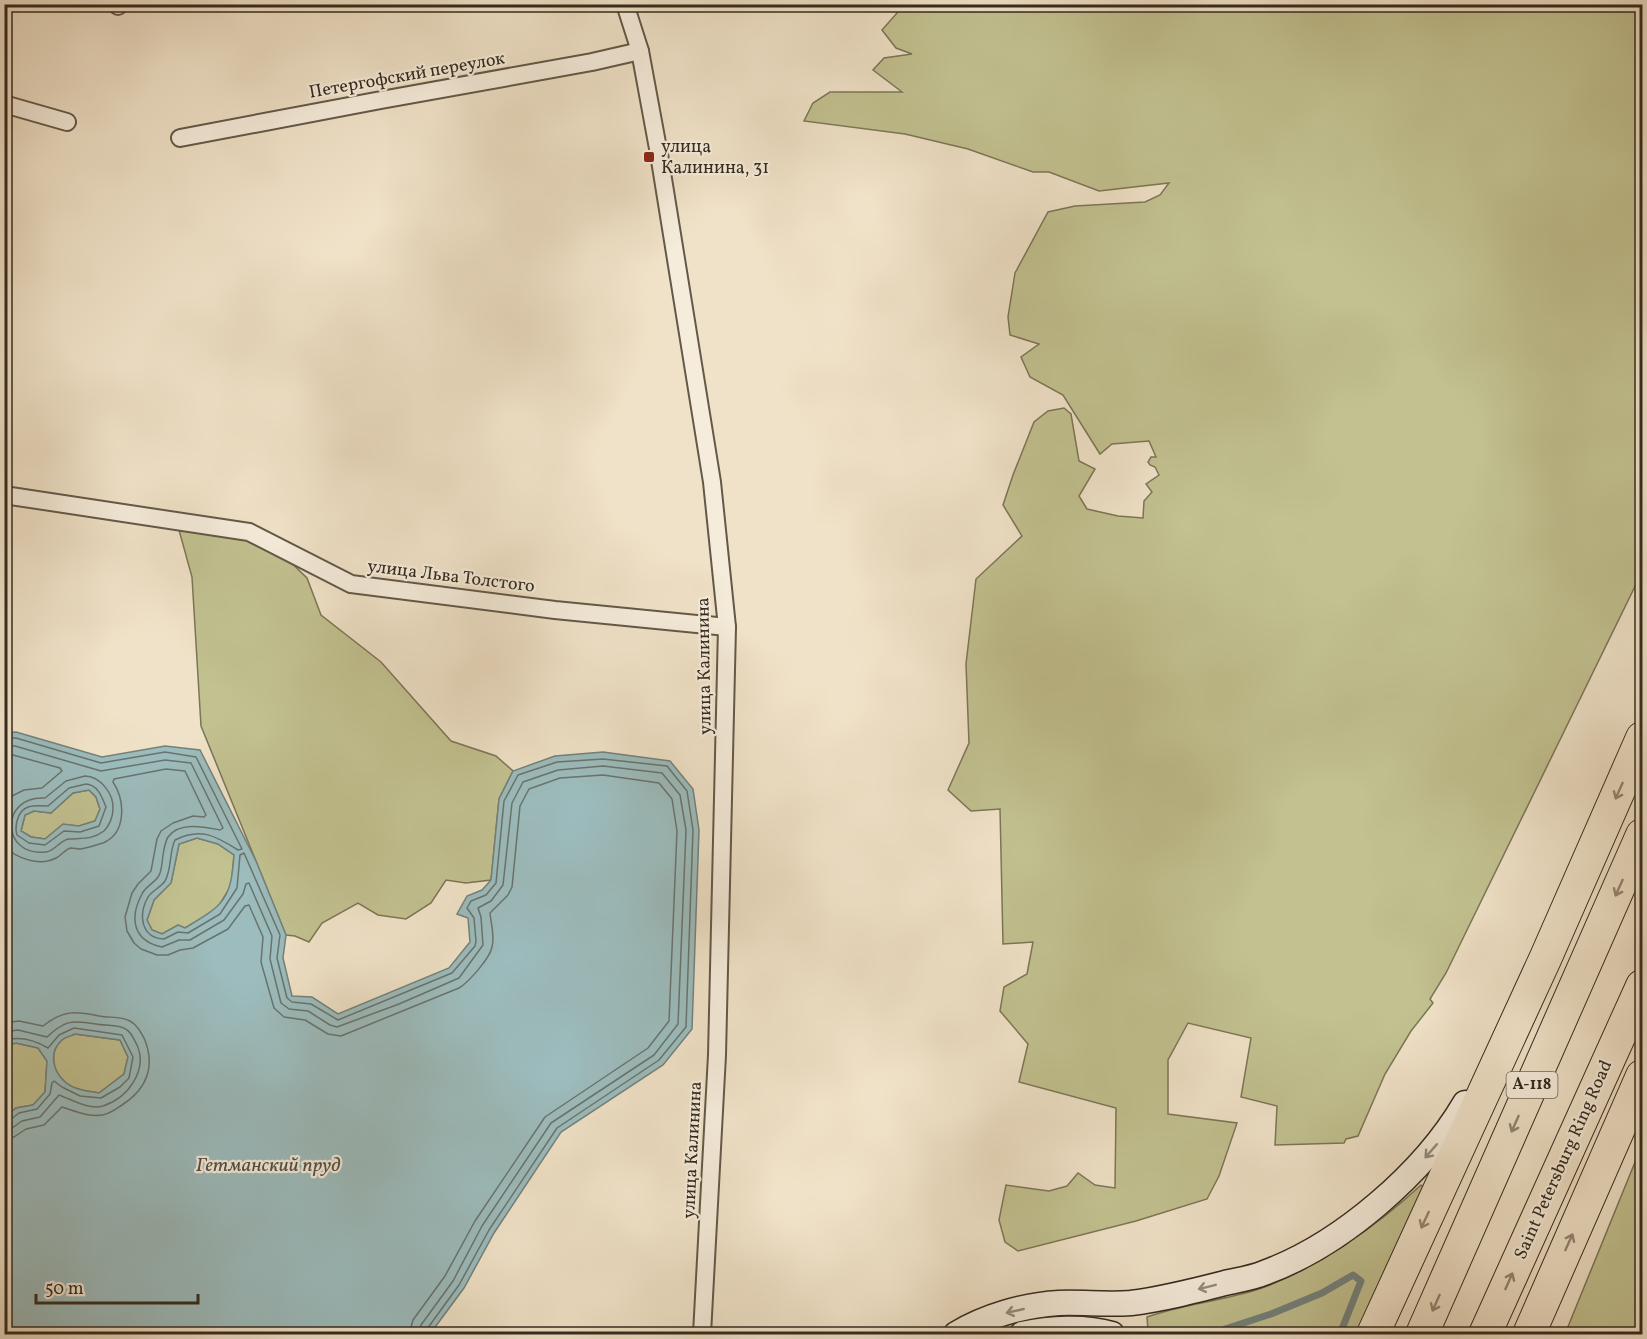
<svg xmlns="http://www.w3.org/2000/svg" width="1647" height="1339" font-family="Vollkorn,serif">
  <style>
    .green { fill: #c2c190; stroke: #7b7657; stroke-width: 1.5 }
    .water { fill: #9cbcbd; stroke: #72827d; stroke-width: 1.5; fill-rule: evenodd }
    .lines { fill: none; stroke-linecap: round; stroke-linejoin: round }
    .shore { stroke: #68746e; stroke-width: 1.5 }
    .stream { stroke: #72827d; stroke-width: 7 }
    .street-casing { stroke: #635948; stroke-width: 20 }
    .secondary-casing { stroke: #342b1e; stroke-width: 27 }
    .highway-casing { stroke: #342b1e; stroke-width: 34 }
    .street { stroke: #f5ecdb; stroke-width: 16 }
    .secondary { stroke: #f5ecdb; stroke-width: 24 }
    .highway { stroke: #f0e2c8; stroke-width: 32 }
    .oneway { stroke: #928673 }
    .oneway2 { stroke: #948c7c }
    .poi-dot { fill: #8f2418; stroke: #f5ecdb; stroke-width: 2 }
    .labels { text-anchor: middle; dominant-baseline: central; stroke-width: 4.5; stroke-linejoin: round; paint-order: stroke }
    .shield { fill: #f5ecdb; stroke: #6e6557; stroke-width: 1.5 }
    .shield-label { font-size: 16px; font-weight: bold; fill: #342b1e }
    .street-label { font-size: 18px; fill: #342b1e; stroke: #f5ecdb }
    .poi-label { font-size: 18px; fill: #342b1e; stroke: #f5ecdb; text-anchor: start }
    .water-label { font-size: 20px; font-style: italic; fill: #4e4f46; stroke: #f5ecdb }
  </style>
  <rect width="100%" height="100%" fill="#f0e2c8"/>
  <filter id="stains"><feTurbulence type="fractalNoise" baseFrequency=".00333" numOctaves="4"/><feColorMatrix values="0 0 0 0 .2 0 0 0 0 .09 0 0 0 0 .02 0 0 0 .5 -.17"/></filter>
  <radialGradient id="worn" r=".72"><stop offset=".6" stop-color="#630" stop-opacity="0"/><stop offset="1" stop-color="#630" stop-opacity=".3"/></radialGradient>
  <g class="green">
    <path d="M904,5h738v567l-196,401 -16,26 3,4 -22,28 -26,43 -27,62 -12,3 -2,4 -69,2 2,-39 -36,-9 10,-59 -63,-15 -20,37v54l69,9 -18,53 -12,23 -71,22 -118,30 -13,-9 -6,-22 7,-35 43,6 18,-5 11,-13 17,12 20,3 1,-80 -97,-26 9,-38 -28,-33 4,-24 23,-13 6,-32 -30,2 -3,-135 -29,2 -23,-21 21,-47 -3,-79 10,-85 46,-43 -19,-31 10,-30 21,-53 14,-11 16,-3 7,6 8,47 16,8 -16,27 8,13 31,7 25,2 1,-17 8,-9 -6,-8 13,-9 -4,-8 -5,-2 -2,-3 3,-5h5l-7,-16 -37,3 -12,10 -37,-59 -33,-18 -9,-20 18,-13 -29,-9 -2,-18 7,-44 33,-61 27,-6 70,-4 15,-7 9,-12 -70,8 -50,-19h-16l-65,-23 -63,-15 -101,-13 9,-18 17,-11h72l-29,-22 11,-12 28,-4 -16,-6 -14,-18z"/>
    <path d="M179,530l45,3 56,19 27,26 14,37 60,47 70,79 45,15 17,15 -14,28 -8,81 -25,3 -20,-3 -15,23 -25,16 -28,-4 -20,-12 -36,20 -13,19 -14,-6 -9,-1 -85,-209 -9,-149z"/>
    <path d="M89,790l7,7 4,12 -5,12 -16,5 -16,-1 -18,14 -14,-2 -10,-6 4,-16 9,-4 17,2 22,-20z"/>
    <path d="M197,838l21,6 16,11 -3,31 -15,24 -31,18 -7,-3 -16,9 -10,-4 -5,-10 7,-20 17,-17 8,-39z"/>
    <path d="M75,1034l45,6 8,17 -4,17 -25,19c-12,-2 -26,-3 -35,-12 -12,-11 -15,-30 -2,-41 3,-3 9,-4 13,-6z"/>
    <path d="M16,1043l22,5 9,13 -2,31 -12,13 -17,3 -11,9 -1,-71z"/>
    <path d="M1642,1145v189h-77z"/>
    <path d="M1421,1185l8,7 -64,142h-211l-6,-4 -1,-13c36,-13 75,-16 112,-28 57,-20 118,-63 162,-104z"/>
  </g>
  <path class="water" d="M16,732l86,25 63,-11 35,4 56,111 30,74 -3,23 9,38 20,1 26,17 111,-46 21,-26 -2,-24 -11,-4 10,-18 15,-6 9,-10 8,-81 14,-28 42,-15 48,-4 67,9 23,28 6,41 -7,199 -29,36 -102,67 -67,101 -30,55 -34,46h-425v-217l11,-9 17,-3 12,-13 2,-31 -9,-13 -22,-5 -11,3 -1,-313zM89,790l7,7 4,12 -5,12 -16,5 -16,-2 -18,15 -14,-2 -10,-6 4,-16 9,-4 17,2 22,-20zM197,838l21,6 16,11c-3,46 -11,50 -49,73l-7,-3 -16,9 -10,-4 -5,-10 7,-20 17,-17 8,-39zM75,1034l45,6 8,17 -4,17 -25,19c-11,-2 -26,-3 -35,-12 -12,-11 -15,-30 -2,-41 3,-3 9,-4 13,-6z"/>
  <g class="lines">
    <g class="shore">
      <path d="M4,738h12l85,25 64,-11 31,5 46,92 -4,1c-22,-14 -37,-23 -63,-10 -6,12 -3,29 -10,41 -4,6 -13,10 -17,16 -10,18 -7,41 16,42l14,-7 10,1 32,-19 17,-26 3,-33 4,-2 36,82 -3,23 10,40 5,4 19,2 27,16 114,-47 23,-27 1,-5 -2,-23 -7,-10 4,-7 15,-6 10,-12 8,-82 14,-26 39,-13 46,-3 64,7 20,25 6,39 -7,197 -27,33 -102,68 -68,102 -30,55 -32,44 -1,5"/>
      <path d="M4,746h11l86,25 64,-11 26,3 32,65 -3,2c-15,-3 -41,-9 -52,7 -3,5 -4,12 -5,18 -1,7 -1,17 -5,22 -5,7 -13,10 -16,17 -13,24 -9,47 20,53l17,-7h11l34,-20 19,-26 3,-10 3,-1 23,53 -2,23 11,44 8,6 19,2 22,14 7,2 62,-23 60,-26 24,-33 -2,-28 -3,-9 13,-7 12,-16 9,-82 11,-21 35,-12 45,-4 59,7 18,22 6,35 -8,194 -24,31 -103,68 -69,103 -29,55 -32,44 -3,9"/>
      <path d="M4,755h9l47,13 2,3 -20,17 -18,2 -12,6 -8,9"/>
      <path d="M85,776c15,0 29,18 28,33 0,8 -4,17 -9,22 -12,9 -22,7 -35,8 -9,1 -14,12 -23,13 -46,5 -46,-57 -1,-54l21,-17z"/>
      <path d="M86,784c12,1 16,13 20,23l-7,19 -19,6 -16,-1 -19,14 -16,-2 -12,-8c-2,-6 -1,-9 0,-14 4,-17 17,-16 31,-15l21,-18z"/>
      <path d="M4,846c12,12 35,21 52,12 5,-2 9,-9 15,-10 3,0 6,1 9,1 7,-1 16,-4 23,-6 24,-10 22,-43 10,-61l1,-3 52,-10 19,2 21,44 -2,2 -11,-1 -20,7 -12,8 -4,8 -6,32 -13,13 -6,9 -7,24 2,14 7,12 7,6 16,6h11l12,-5 13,-2 35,-19 17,-23 4,-1 14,32 -2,25 13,46 10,9 21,3 23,14 13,2 118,-48c10,-6 31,-30 33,-41 3,-11 -1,-23 -2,-34l18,-18 4,-8 8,-81 9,-17 31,-11 43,-3 56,8 13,16 5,32 -8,190 -21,27 -103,69 -70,104 -30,55 -32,44 -4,14"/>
      <path d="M4,1023l15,-2 24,5c20,-16 32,-15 56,-10 10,2 22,0 31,5 7,4 10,10 14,17 12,28 3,51 -22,67 -6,4 -12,9 -20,10 -14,2 -27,-4 -40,-8l-18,18 -18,4 -12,8 -10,1"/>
      <path d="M4,1032l14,-2 29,7c18,-17 25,-17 49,-13 9,2 24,0 31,6 5,3 7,10 10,15 11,25 -9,53 -34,61 -15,4 -30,-6 -44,-11l-19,22 -18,4 -10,7 -8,1"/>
      <path d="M4,1040c16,-4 31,0 44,8l11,-13 15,-7 48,7 11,22 -4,21 -9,9 -19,11 -21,-2 -18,-9 -8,-6 -2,2 -2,11 -13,15 -18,4 -9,7 -6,1"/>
    </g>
    <path class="stream" d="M1222,1330l49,-16 51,-21 31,-18 8,6 -21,53"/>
    <g class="street-casing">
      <g id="street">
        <path d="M118,4v2"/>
        <path d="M625,4l15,47 19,103 53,328 15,145 -10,428 -15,279"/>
        <path d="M4,104l63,18"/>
        <path d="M180,138l201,-38 211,-38 48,-11"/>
        <path d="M4,495l245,37 102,52 204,26 172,17"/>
      </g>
    </g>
    <g class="secondary-casing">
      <g id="secondary">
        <path d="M956,1334c30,-18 68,-29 103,-31 24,-1 48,2 72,0 32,-4 63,-12 94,-20 13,-3 27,-5 39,-10 77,-28 160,-100 201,-170"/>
        <path d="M1022,1334c28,-6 62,-8 90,0"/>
      </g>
    </g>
    <g class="highway-casing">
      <g id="highway">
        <path d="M1373,1334l173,-377 96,-219"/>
        <path d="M1422,1334l220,-499"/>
        <path d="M1485,1334l157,-348"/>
        <path d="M1529,1334l113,-258"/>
      </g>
    </g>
    <use href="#street" class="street"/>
    <use href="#secondary" class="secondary"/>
    <use href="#highway" class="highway"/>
  </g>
  <defs><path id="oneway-shaft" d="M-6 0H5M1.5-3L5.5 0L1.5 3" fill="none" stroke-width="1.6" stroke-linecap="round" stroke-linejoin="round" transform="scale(1.5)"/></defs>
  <g class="oneway">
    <use href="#oneway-shaft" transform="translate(1619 791) rotate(114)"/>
    <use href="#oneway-shaft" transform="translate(1619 888) rotate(114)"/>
    <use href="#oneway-shaft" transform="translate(1515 1124) rotate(114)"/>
    <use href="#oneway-shaft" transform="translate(1425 1220) rotate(115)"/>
    <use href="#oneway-shaft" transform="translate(1569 1242) rotate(-66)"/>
    <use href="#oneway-shaft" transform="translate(1509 1281) rotate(-66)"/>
    <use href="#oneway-shaft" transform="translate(1436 1303) rotate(114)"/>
  </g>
  <g class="oneway2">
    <use href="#oneway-shaft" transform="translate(1431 1151) rotate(131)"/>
    <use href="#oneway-shaft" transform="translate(1207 1287) rotate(166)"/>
    <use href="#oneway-shaft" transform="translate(1015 1311) rotate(167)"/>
  </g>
  <rect class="poi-dot" x="643" y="151" width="12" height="12" rx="3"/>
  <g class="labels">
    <rect class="shield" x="1506.5" y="1072" width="51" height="26" rx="4.5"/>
    <g class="shield-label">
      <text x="1532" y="1085">А-118</text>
    </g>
    <g class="street-label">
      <text transform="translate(407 76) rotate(-10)">Петергофский переулок</text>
      <text transform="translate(451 577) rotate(7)">улица Льва Толстого</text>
      <text transform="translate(705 666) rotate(-91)">улица Калинина</text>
      <text transform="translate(693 1150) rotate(-87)">улица Калинина</text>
      <text transform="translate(1564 1160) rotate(-66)">Saint Petersburg Ring Road</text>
    </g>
    <g class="poi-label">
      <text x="661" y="147">улица<tspan x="661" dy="21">Калинина, 31</tspan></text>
    </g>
    <g class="water-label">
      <text x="268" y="1166">Гетманский пруд</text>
    </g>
  </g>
  <rect width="1647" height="1339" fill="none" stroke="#f0e2c8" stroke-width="24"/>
  <rect x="6" y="6" width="1635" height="1327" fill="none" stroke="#342b1e" stroke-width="3"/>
  <rect x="12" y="12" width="1623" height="1315" fill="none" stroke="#342b1e" stroke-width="1.5"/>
  <path d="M36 1294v9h162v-9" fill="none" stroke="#342b1e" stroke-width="3"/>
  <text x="45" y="1294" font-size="18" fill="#342b1e" stroke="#f5ecdb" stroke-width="4.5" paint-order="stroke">50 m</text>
  <rect width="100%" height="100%" filter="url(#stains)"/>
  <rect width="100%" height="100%" fill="url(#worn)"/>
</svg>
